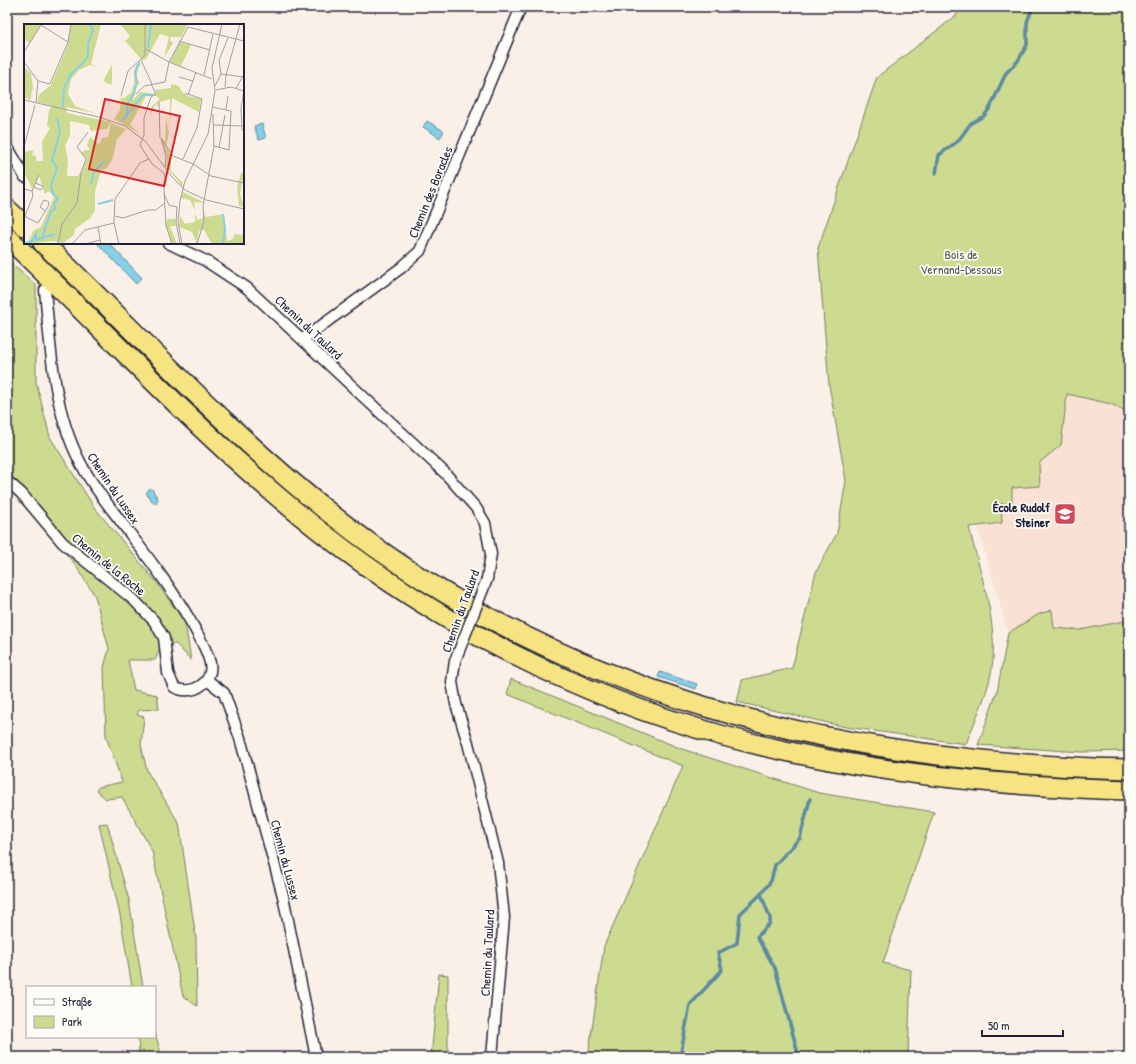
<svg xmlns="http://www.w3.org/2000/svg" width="1136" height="1064" font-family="'Patrick Hand',sans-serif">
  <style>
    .built { fill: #f9e2d3 }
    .green { fill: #ccdb8f; stroke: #777e65 }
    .water { fill: #85d0e6; stroke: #5d8aa2 }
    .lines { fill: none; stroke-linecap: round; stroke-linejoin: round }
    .stream { stroke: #5d8aa2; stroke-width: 3.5 }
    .minor-casing { stroke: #22223b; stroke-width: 13 }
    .motorway-casing { stroke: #22223b; stroke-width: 22 }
    .minor { stroke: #fdfcf7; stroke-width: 10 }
    .motorway { stroke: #f6e381; stroke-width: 19 }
    .minor-bridge-casing { stroke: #22223b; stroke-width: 13; stroke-linecap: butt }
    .minor-bridge { stroke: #fdfcf7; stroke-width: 10 }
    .labels { text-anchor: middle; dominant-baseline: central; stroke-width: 3.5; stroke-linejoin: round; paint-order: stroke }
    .street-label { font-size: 13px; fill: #22223b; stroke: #fdfcf7 }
    .park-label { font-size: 13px; fill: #555a54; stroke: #fdfcf7 }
    .poi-label { font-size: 13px; font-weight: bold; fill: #22223b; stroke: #fdfcf7; text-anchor: end }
    .inset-river { fill: none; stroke: #85d0e6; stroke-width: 2 }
    .inset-road { fill: none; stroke: #a49ea2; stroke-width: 1 }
    .view { fill: #d62828; fill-opacity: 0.15; stroke: #d62828; stroke-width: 2 }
    .inset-edge { fill: none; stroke: #22223b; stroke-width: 2 }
  </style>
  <rect width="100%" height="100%" fill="#fbf0e7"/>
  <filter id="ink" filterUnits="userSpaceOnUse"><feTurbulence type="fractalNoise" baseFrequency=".025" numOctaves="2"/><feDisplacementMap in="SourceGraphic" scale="8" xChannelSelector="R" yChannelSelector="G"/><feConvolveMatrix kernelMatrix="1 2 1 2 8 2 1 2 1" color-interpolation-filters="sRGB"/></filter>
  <g filter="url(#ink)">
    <path class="built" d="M1067,393l44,11 18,10v206l-49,10 -26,-2 -2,-18 -13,4 -31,19 -31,-108 25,-2 -1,-19 11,-16 49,-43z"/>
    <g class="green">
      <path d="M957,7h172v407l-18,-10 -44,-10 -6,51 -22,18 1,23 -28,2v16h-11l1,19 -33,4c10,43 27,87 24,132 -2,29 -17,58 -27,85l-120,-17 -109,-25 5,-22 50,-12 24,-96 21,-39 9,-52 -17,-96 -11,-137 59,-171 80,-62z"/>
      <path d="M7,260l29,25v97l14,55 44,70 64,77 27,39 6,37 -15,-16h-14l-7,16h-27l6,30 23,5 2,14 -20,1 -2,5 7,2 -3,28 6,26 32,52 17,116 1,67 -14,-10 -31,-145 -30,-54 -16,2 -10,-9 3,-3 23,-5 -16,-46 -2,-69 5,-18 -14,-53 -21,-33 -55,-63 -12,-20z"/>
      <path d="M1052,610l2,18 26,2 49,-10v131l-47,1 -104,-7 19,-53 11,-59 31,-19z"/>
      <path d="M511,679l171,70 137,44 115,19 -51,151 28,7 -3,87h-320l16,-111 79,-180 -176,-72z"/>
      <path d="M107,823l22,77 14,87h-11l-12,-72 -21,-91z"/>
      <path d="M439,974l9,1v82h-17z"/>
      <path d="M155,1033l7,24h-23l-1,-20h17z"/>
    </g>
    <g class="water">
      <path d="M427,121l17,10 -4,7 -17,-11z"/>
      <path d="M262,124l4,14 -7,2 -5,-14z"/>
      <path d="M97,243h12l33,35 -6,6z"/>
      <path d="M149,489h3l6,10 -2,4h-3l-7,-10z"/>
      <path d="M660,672l37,12 -1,5 -38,-12z"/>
    </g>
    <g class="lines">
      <g class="stream">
        <path d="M936,173l3,-18 19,-14 13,-18 13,-7 6,-8 16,-35 12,-12 9,-16v-23l6,-15"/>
        <path d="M761,894l9,24v5l-13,14 18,31 24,89"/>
        <path d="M680,1057l10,-52 32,-35 -4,-17 19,-10 3,-29 21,-20 10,-13 4,-16 25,-27 10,-39"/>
      </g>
      <g class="minor-casing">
        <g id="minor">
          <path d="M7,146l18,31"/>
          <path d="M168,243l38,18 41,27 198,185 31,35 9,15 6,31 -4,25"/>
          <path d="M303,339l98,-71 19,-17 101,-244"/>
          <path d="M7,481l14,12 42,50 71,57 20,21 10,17 4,35 6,14c17,10 40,-4 36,-24 -3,-14 -12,-28 -19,-41 -20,-35 -45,-67 -69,-99 -13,-17 -26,-33 -37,-52 -32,-55 -34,-118 -40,-181"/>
          <path d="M455,661l-3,21 4,22 12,39 30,120 6,54 -12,140"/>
          <path d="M207,680l17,13 16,45 43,158 33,161"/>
        </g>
      </g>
      <g class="motorway-casing">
        <g id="motorway">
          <path d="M7,209l18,17"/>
          <path d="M7,237c104,99 200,206 313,294 119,94 258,165 404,205 132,36 268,50 405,54"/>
          <path d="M43,243c96,91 184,189 288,271 231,183 508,248 798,255"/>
        </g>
      </g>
      <use href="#minor" class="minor"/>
      <use href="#motorway" class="motorway"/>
      <g class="minor-bridge-casing">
        <path id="minor-bridge" d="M455,661l32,-82"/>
      </g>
      <use href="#minor-bridge" class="minor-bridge"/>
    </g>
  </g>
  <defs>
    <g id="school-square" transform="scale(1.15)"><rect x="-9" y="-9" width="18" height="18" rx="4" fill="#d1495b" stroke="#fdfcf7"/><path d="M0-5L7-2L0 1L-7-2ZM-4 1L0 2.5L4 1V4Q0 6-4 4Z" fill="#fff"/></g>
  </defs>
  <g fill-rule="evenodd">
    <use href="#school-square" x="1065" y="514"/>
  </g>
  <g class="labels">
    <g class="street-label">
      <text transform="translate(430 192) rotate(-68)">Chemin des Boracles</text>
      <text transform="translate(309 327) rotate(43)">Chemin du Taulard</text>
      <text transform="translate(114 488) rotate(56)">Chemin du Lussex</text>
      <text transform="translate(109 564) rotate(39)">Chemin de la Roche</text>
      <text transform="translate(460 611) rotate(-70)">Chemin du Taulard</text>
      <text transform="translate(286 860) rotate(75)">Chemin du Lussex</text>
      <text transform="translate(487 953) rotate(-87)">Chemin du Taulard</text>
    </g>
    <g class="park-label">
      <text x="961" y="254">Bois de<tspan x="961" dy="15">Vernand-Dessous</tspan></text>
    </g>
    <g class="poi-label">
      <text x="1050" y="507">École Rudolf<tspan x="1050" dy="15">Steiner</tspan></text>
    </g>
  </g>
  <g transform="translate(24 24)">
    <rect width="220" height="220" fill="#fbf0e7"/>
    <path d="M0,0l17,1 -11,18 -6,-4zM47,0h30l-10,40 9,4 -10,-3 -11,5 -8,9 -3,15 7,12 19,7 -28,-6 1,6 44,9 -4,7 -16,2 -2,-6 -19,-4v14l-5,11 3,13 -1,17h11l3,-5 6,-12 -6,-6 4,-3h5l-3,-5 3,-8 9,7 3,-6 6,-1 3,-14 15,6 -9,10 -4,19 -6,10 -6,3 -6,20v20l-5,7 -15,11 -1,6 -11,8 -10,-2 -29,3 5,-3 4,-10 8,-4 13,-30 -5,-6 -4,3 -6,-18 -7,13 -8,-17v-20l10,-2 -2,5 4,1v5h7l-1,-19 8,-14 -3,-2 2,-16 3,-4 -15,-4 2,-7 12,-10 17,-41zM96,0h68l-7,13h-10l-1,3 3,3 -9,15 5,-21 -9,-3 -14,25 -4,1 -17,-19 5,-5zM155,18l12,3 -10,21 -11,-4zM113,39l2,2 -3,13 4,5 -4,2 -3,15 7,-8 17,2 -2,-4 16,-2v-4l8,2 3,6 6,4 13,3 -2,13 -27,-14 -3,32 1,-31 -11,3 -3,7 1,-7 -7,13 2,-9 8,-7 -4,-3h-10l-16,29 10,9 -26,-15 6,-9 1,-15 1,4 9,-6 3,-9v-13zM88,41v19h-4l-4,-3 1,-4zM0,43l7,6 2,14 -3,13 -6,-3zM142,93l3,16 -3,13 5,10v15l12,12 -1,3 -16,-19 1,-10 -6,-17 4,1zM217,149h3l-4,21 4,13 -5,-1 -2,-18zM159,168l20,10v1l-9,-1 1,8 -5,-10 -9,-2zM171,189l2,7 6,-2 1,-4 2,3 18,-3 3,27 6,-2 1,-5 10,1v9h-32l-8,-14 -5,1 -2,13 -5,-12 -13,-5 1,-11 5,8 4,-1 6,-1zM143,195h8l1,7h-6l7,18 -5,-1 -6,-18z" fill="#ccdb8f"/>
    <path class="inset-river" d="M124,24l3,-24M39,83l1,-19 7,-14 14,-13 3,-6v-11l5,-14 -3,-6M103,92v-12l7,-10 3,-12 -2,-10 5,-10M98,97l21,-26h10M67,159l3,-11 11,-11M74,180l15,-4M18,214l13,-4M0,220l8,-3 4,-7v6l6,-2 9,-27 4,-2 -1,-6 4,-4 -5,-5 -2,-9 6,-17 -5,-8 8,-28 -3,-14M199,220l2,-14 -2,-16"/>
    <path class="inset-road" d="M155,17l31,9M122,25l23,13 43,17M0,28l17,-27 27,17 3,-18M117,36l11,24M0,38l14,19M197,50l23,3M180,51l9,-41M155,53l14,4M14,57l12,3 18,-42M127,60l5,10 -5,3 -7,21v17l-4,10 12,19 12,9M191,62l6,-12 -2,-14 9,-22M201,63l1,-12 14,-51M212,64l7,-12M192,66l15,-3 13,4M112,70l8,-8 21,-4 4,-20 19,-35 56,14M164,71l8,-23M97,72l7,-25 17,-16v-31M0,76l75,17 26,9 21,16 26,35 13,13 21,10 38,9M12,78l2,-21M135,78l1,36M188,83l19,4 -2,39 -15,-4M202,85l2,-13M190,101l27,1M218,107l-1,-23 3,-18M0,123l11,-42M195,123l6,-32M159,135l14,-31 5,-29 -17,-6M141,143l1,-10 -5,-19 12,18 20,8 18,12 33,7M140,149l2,8 -2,7 2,38 6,18M10,163l7,3 2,-4 -8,-3M0,165l8,2 1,5 -8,20M8,167l7,-16M140,170l5,11 8,2 -1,15 4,21M0,192l14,7 10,-16 1,-5 -5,-2 -4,7 5,4M91,192l8,2 25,-8h8l9,-7M74,203l3,17M34,220l4,-20 15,-21 4,-30 5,-14 -9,-12 11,-15M48,220l13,-14 29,-7M61,220l15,-4M95,220l-5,-21 1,-24 25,-36 9,-4M158,220l-4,-22 2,-21 5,-20 23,-47 7,-43 -3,-23 10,-44M173,220l7,-23 -1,-15 11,-60 -1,-31 -2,-1"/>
    <path class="view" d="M81,75l75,17 -16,70 -75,-17z"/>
    <rect width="220" height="220" class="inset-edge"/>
  </g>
  <rect width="1136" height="1064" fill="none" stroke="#fdfcf7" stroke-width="24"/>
  <rect x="12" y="12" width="1112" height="1040" fill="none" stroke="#22223b" stroke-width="1.5" filter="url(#ink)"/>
  <rect x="26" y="986" width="130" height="52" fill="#fdfcf7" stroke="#a5a5ac"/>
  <rect x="34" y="999" width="20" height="6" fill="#fdfcf7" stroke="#a5a5ac"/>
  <text x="62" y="1006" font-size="12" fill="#22223b">Straße</text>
  <rect x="34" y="1016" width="20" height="12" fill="#ccdb8f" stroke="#a5a5ac"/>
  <text x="62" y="1026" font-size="12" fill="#22223b">Park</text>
  <path d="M982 1030v6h81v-6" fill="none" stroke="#22223b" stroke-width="2"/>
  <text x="988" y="1030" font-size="12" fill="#22223b" stroke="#fdfcf7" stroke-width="3" paint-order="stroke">50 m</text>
</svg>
